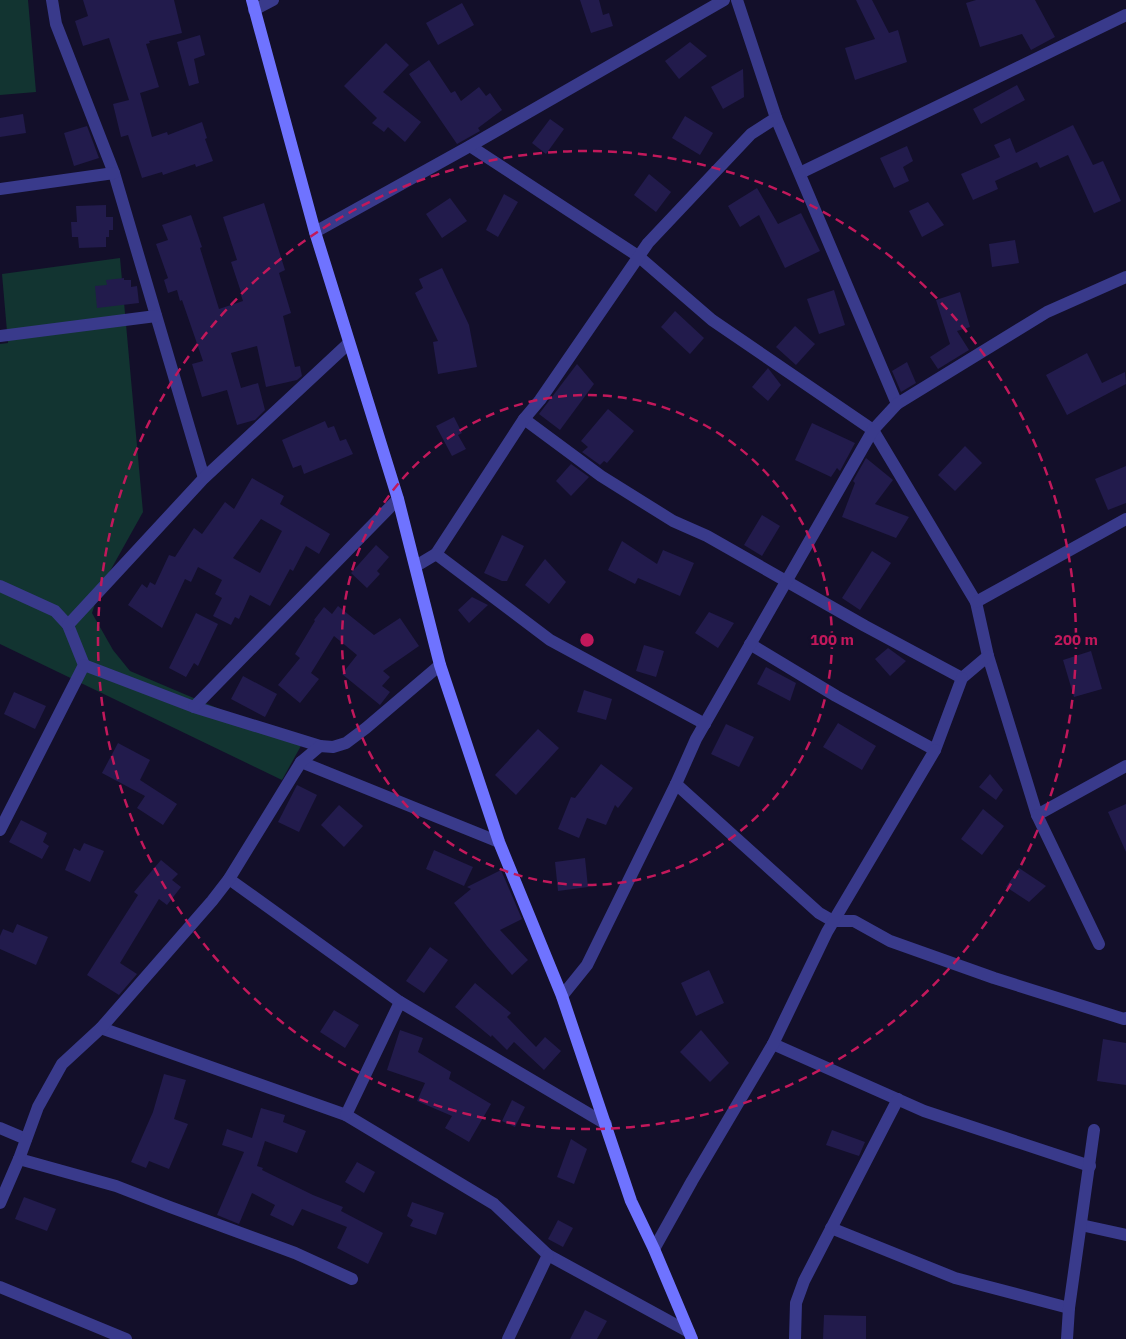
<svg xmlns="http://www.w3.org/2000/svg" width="1126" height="1339" font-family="'IBM Plex Sans',sans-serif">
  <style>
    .green { fill: #123431 }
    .building { fill: #221b4c; fill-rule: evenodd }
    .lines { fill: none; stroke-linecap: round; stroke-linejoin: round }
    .street { stroke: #393a8b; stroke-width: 12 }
    .secondary { stroke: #6f73ff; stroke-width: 12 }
    .ring { fill: none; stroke: #c2185b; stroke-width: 2.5; stroke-dasharray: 9 6 }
    .centre { fill: #c2185b; stroke: #130f2a; stroke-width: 2.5 }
    .ring-label { font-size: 15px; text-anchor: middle; font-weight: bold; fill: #c2185b; stroke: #130f2a; stroke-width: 5; stroke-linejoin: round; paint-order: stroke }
  </style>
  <rect width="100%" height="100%" fill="#130f2a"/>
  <g class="green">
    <path d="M0,0h28l8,92 -36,3z"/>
    <path d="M120,258l23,254 -43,77 -8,24 21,37 17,21 172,73 -20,36 -282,-136v-300l8,-1 -6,-69z"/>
  </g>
  <g class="building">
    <path d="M83,0h91l8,33 -33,8 1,2 -4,1 13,43 -19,6 12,44 15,-5 1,3 34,-13 5,16 -2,1 8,22 -17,6 -1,-3 -32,11 -1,-3 -20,6 -14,-43 -7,2 -8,-33 16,-4 -20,-62 -26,8 -8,-25 13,-5z"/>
    <path d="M580,0h19l4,15 6,-2 4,13 -22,7z"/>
    <path d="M856,0h16l17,33 9,-3 9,32 -52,18 -10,-32 30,-9z"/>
    <path d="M976,0h59l20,37 -24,13 -9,-16 -42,13 -14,-44z"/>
    <path d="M462,3l12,22 -36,20 -12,-22z"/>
    <path d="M200,35l5,20 -11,4 5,24 -10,3 -12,-44z"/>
    <path d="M690,42l17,14 -28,23 -14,-18z"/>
    <path d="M386,43l23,22 -26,27 38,30 -16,20 -17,-15 -4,5 -12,-9 5,-5 -33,-32z"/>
    <path d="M429,60l22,33 4,-2 6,10 18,-14 7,9 4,-3 12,17 -24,18 2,3 -23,13 -48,-70z"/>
    <path d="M743,69l1,28 -21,12 -12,-22z"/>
    <path d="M1017,85l8,15 -44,24 -8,-15z"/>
    <path d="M23,114l3,19 -26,4v-19z"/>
    <path d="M685,116l28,17 -13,22 -28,-17z"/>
    <path d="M550,119l14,10 -18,25 -14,-11z"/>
    <path d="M1073,125l20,40 10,-4 18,40 -27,12 -26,-58 -28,13 -3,-6 -42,19 3,8 -25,11 -12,-26 39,-17 -6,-12 16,-7 6,15z"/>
    <path d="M87,126l12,32 -25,8 -10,-33z"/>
    <path d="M907,146l6,15 -10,6 6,14 -15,7 -14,-30z"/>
    <path d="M649,174l22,18 -15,20 -22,-17z"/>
    <path d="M757,188l21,36 23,-11 19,38 -35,17 -26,-53 -19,12 -12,-21z"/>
    <path d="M504,194l14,8 -20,35 -12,-7z"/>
    <path d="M450,198l17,23 -25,17 -16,-24z"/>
    <path d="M928,202l16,23 -22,12 -13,-26z"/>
    <path d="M264,203l21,67 -6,3 12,40 -8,3 12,51 5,-1 2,10 -5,4 -31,7 -9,-41 -26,7 10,35 17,-5 7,27 -10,10 -18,5 -10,-35 -25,7 -10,-33 11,-3 -21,-61 -2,1 -3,-11 -9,3 -4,-13 4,-2 -12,-34 12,-4 -6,-15 29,-10 11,32 -2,1 19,61 24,-8 -2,-6h1l-11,-33 6,-2 -14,-43z"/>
    <path d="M106,205v12h7v13h-4v7h-3v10l-27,1 -1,-11h-6l-1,-15h6l-1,-16z"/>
    <path d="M1015,240l4,23 -27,4 -3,-23z"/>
    <path d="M442,268l27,57 8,42 -39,7 -5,-32 5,-1 -23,-48 8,-5 -4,-9z"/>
    <path d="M124,278v2h7v7l6,-1 2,17 -42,5 -2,-22 12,-1 -1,-5z"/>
    <path d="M834,290l11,35 -26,9 -12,-35z"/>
    <path d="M960,292l10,35 -13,4 12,19 -31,19 -8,-12 20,-13 -14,-44z"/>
    <path d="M675,311l29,27 -14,16 -29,-27z"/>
    <path d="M795,326l20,18 -19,21 -20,-18z"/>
    <path d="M1087,353l15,30 23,-11 1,12 -59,31 -21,-40z"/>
    <path d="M907,362l9,21 -15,9 -9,-21z"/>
    <path d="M577,364l17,20 -34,46 -21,-16z"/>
    <path d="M768,368l13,17 -13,16 -16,-14z"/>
    <path d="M608,409l26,22 -27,32 -3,-2 -4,4 -18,-13 6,-5 -7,-6z"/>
    <path d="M454,417l8,16 -4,2 8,14 -14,7 -16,-30z"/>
    <path d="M325,421l3,7 6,-2 6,15 6,-2 7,15 -49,20 -3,-9 -8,3 -11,-28z"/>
    <path d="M812,423l43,20 -15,28 -3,-3 -6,9 -36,-17z"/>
    <path d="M965,446l17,17 -27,28 -17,-16z"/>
    <path d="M866,458l27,22 -18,24 34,13 -13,21 -54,-21 13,-34 -2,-2z"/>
    <path d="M571,464l18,13 -18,19 -15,-15z"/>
    <path d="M1126,466v37l-18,7 -13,-31z"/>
    <path d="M252,478l32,18 -4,8 50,30 -11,20 -13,-8 -13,25 -3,-2 -20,37 -20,-11 -11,24 -4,-2 -4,8 -18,-9 9,-18 -7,-4 7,-14 -24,-13 -7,15 -6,-3 -23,49 -34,-23 14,-21 5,4 3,-6 5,3 14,-30 6,2 19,-29 8,6 23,-32 9,7zM261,519l21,12 -22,42 -27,-15z"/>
    <path d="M762,515l18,11 -18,30 -18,-11z"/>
    <path d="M502,535l22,11 -17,35h-5l-18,-8z"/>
    <path d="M622,541l35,23 6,-14 31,13 -14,33 -42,-18 -3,6 -27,-14z"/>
    <path d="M376,545l13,12 -12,14 3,3 -13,14 -16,-15z"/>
    <path d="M872,551l19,12 -31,47 -18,-12z"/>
    <path d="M545,559l21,23 -17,22 -24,-19z"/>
    <path d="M472,597l16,8 -19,18 -11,-13z"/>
    <path d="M338,606l36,29 26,-17 19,28 -36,25 7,6 -8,9 8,6 -10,13 -38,-31 15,-19 -23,-19 -23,37 8,6 -19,24 -22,-18 22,-27 -5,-4 20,-33 -1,-1 10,-13 8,7z"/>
    <path d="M709,612l25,11 -16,25 -23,-15z"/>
    <path d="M196,613l22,11 -20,42 -4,-3 -8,14 -17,-9z"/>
    <path d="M644,645l20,6 -8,26 -20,-6z"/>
    <path d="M888,648l18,13 -16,15 -15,-17z"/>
    <path d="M1091,651l11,38 -28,8 -11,-37z"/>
    <path d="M766,667l30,16 -6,18 -33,-17z"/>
    <path d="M243,676l34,18 -12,23 -34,-18z"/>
    <path d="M584,690l28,9 -6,21 -29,-8z"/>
    <path d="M14,692l32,14 -11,23 -31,-15z"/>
    <path d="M838,723l38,23 -14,24 -39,-23z"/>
    <path d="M726,724l28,13 -15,30 -28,-13z"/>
    <path d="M538,729l21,19 -43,47 -21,-20z"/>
    <path d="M118,743l32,17 -10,20 37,24 -14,21 -26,-17 8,-12 -43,-23z"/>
    <path d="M601,764l32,24 -15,20 -3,-3 -9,20 -19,-7 -8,20 -21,-9 13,-32 4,1z"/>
    <path d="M990,774l13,16 -7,10 -17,-13z"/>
    <path d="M297,785l20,10 -18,37 -21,-10z"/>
    <path d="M1126,804v48l-18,-40z"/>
    <path d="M339,805l24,21 -19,21 -23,-22z"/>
    <path d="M983,809l21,17 -22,29 -21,-16z"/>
    <path d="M21,820l26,13 -4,9 6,4 -7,13 -33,-17z"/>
    <path d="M84,843l20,8 -14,31 -25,-12 9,-22 6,3z"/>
    <path d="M434,850l39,17 -9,19 -38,-17z"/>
    <path d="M585,858l3,29 -30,4 -3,-29z"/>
    <path d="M161,860l17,14 -6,6 9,7 -14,18 -8,-6 -39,64 17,11 -18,21 -32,-20 51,-80 -4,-3z"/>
    <path d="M1019,868l27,18 -17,16 -23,-15z"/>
    <path d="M501,870l21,49 -22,11 28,30 -16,15 -25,-29 -33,-43 17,-14 -4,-2z"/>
    <path d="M17,924l31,13 -12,28 -36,-16v-13l3,-7 10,4z"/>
    <path d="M430,947l18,13 -24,33 -18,-12z"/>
    <path d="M709,970l15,33 -28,13 -15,-33z"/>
    <path d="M475,983l36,30 -4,4 29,30 9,-10 16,14 -17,19 -30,-28 -7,8 -15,-15 -1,2 -36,-30z"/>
    <path d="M334,1010l25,15 -14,23 -25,-16z"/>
    <path d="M400,1030l23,8 -5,14 33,20 -2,7 42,25 -22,38 -24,-14 7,-12 -35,-15 8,-18 -38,-13z"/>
    <path d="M701,1030l28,33 -19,19 -30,-30z"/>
    <path d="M1103,1039l23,4v42l-29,-4z"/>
    <path d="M164,1074l22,6 -12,39 14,5 -19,45 -20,-8 -3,7 -15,-6 22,-50z"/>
    <path d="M512,1100l13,7 -10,20 -13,-6z"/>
    <path d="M261,1108l24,7 -2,7 23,9 -9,22 -32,-12 -8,25 6,2 -1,2 51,25 30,12 -2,4 42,22 -15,31 -31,-16 10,-21 -45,-18 -9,17 -23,-11 5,-10 -23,-12 -13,31 -22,-9 27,-63 -22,-7 5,-16 25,9z"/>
    <path d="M832,1130l33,12 -6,14 -33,-11z"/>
    <path d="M571,1139l16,10 -13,35 -17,-7z"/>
    <path d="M357,1162l18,10 -11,21 -19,-11z"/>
    <path d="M24,1197l32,12 -9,22 -32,-12z"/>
    <path d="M412,1202l32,11 -8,22 -26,-9 3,-6 -6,-4z"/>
    <path d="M558,1220l15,8 -10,19 -15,-8z"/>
    <path d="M585,1310l22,11 -10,18h-27z"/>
    <path d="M824,1315l42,1v23h-43z"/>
  </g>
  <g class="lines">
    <g class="street">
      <path d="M52,0l4,24 58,149 90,305"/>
      <path d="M737,0l39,118 121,286"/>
      <path d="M254,10l19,-10"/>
      <path d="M470,146l168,110 74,64 161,110 103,172 12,54 49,159 89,-49"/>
      <path d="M800,173l326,-158"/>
      <path d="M0,189l114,-16"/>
      <path d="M315,232l155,-86 254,-146"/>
      <path d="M0,336l156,-20"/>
      <path d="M524,419l77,57 72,45 34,15 158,90 97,52 26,-22"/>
      <path d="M436,554l88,-135 16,-19 108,-157 103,-109 25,-16"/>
      <path d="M416,566l20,-12 114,86 155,84"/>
      <path d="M0,586l55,25 13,14 16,40 -84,165"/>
      <path d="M976,602l150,-83"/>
      <path d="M68,625l136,-147 145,-135"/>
      <path d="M750,644l86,52 99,54 27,-72"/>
      <path d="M84,665l110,42 126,39"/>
      <path d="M194,707l204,-208"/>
      <path d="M301,762l198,80"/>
      <path d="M676,784l143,129 14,8h21l36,20 104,37 130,41 2,-1"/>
      <path d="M1037,815l62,129"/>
      <path d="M229,879l171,123"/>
      <path d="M562,996l25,-31 89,-181 20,-45 177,-309 24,-26 150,-92 79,-35"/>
      <path d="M101,1028l245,87 148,89 54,51 141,77"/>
      <path d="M773,1044l151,67 166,55"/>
      <path d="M346,1115l54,-113 206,122"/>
      <path d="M0,1128l26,11"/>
      <path d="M19,1159l97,27 54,21 125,46 57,26"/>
      <path d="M0,1203l19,-44 19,-52 24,-43 39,-36 111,-127 17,-22 72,-117 19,-16 13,1 13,-4 20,-15 74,-63"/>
      <path d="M1081,1225l45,10"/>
      <path d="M831,1228l124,50 114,30"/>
      <path d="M654,1249l38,-68 81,-137 54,-112 108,-182"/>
      <path d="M0,1287l126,52"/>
      <path d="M508,1339l40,-84"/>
      <path d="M795,1339l1,-36 8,-22 94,-182"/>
      <path d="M1067,1339l2,-31 25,-178"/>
    </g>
    <path class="secondary" d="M252,0l63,232 83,267 42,166 59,177 63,154 69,205 23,48 38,90"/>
  </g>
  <g class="ring">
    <circle cx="587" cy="640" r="245"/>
    <circle cx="587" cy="640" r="489"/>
  </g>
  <circle cx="587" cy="640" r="8" class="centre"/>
  <g class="ring-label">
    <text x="832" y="645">100 m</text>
    <text x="1076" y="645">200 m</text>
  </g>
</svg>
